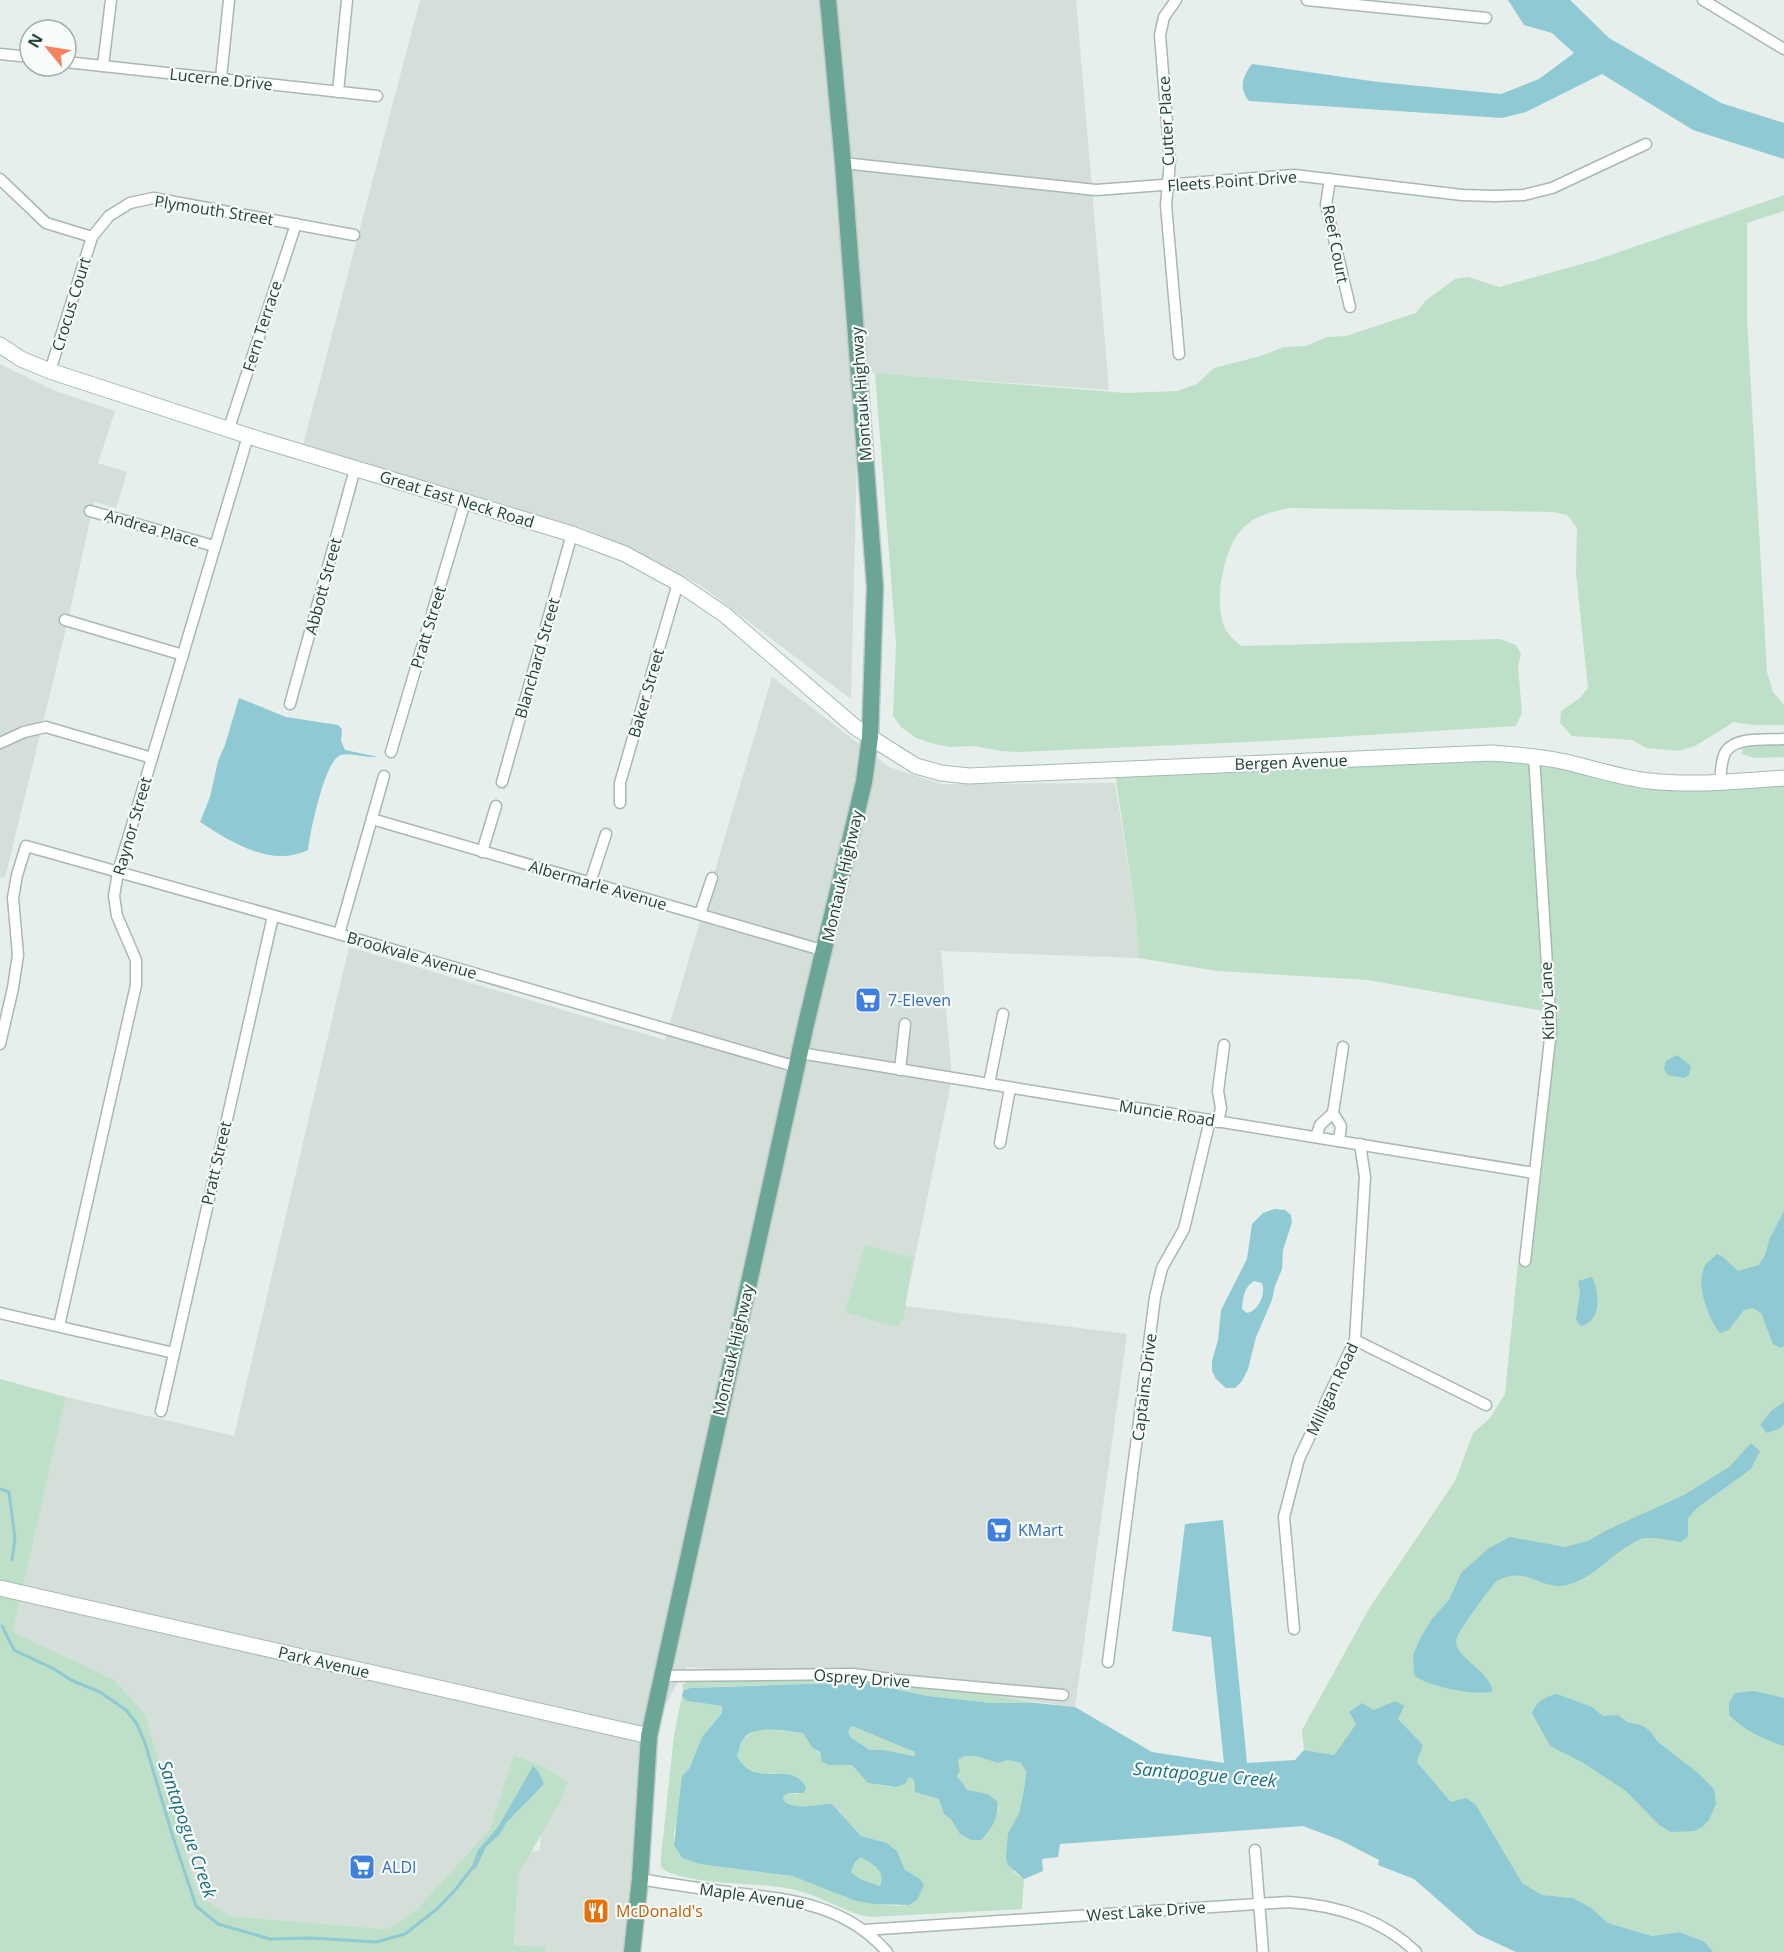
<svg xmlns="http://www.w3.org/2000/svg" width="1784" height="1952" font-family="'Open Sans',sans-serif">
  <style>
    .built { fill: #d4dfda }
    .green { fill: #bfe0c8 }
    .water { fill: #8ec9d4; fill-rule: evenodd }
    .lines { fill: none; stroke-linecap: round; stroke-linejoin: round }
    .stream { stroke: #8ec9d4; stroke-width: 3 }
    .street-casing { stroke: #a8b8b2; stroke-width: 13 }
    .secondary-casing { stroke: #a4bbb3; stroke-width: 17 }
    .primary-casing { stroke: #c2cac8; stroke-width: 19 }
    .street { stroke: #fff; stroke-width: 10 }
    .secondary { stroke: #fff; stroke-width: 15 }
    .primary { stroke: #6aa596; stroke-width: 16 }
    .labels { text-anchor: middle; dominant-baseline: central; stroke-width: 4.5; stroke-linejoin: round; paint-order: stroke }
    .street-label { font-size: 16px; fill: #24423a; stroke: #f7fbf9 }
    .shop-label { font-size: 16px; fill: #366cbe; stroke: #f7fbf9; text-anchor: start }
    .food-label { font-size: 16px; fill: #c56008; stroke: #f7fbf9; text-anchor: start }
    .water-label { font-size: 18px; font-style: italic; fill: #1c6f80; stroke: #f7fbf9 }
  </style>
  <rect width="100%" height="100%" fill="#e6efeb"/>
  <g class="built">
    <path d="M420,0h656l33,390 -250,-18 -8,327 -151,-114 -65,-34 -47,-21 -285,-85z"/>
    <path d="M0,364l53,26 62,21 -17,52 29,9 -11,36 -22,-6 -27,122 -62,254 -5,-1z"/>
    <path d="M772,677l117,90 52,17 174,-1 20,125 4,50 -198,-7 11,127 -47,228 222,28 -52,373 -215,-28 -174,-12 -37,69 -9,49 -17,167h-78v-5l-31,-2 5,-93 21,-1 2,-64 -11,-18 -13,-14 -28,74 -74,81 -29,19 -157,-13 -32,-22 -53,-180 -132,-82 53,-235 168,39 115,-489 316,93z"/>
  </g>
  <g class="green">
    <path d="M1784,195v16l-37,12v95l20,354 6,20 11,13v20h-31l-19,-3 -39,24 -16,5 -33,-3 -14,-8 -60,-4 -12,-13 1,-12 19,-13 8,-10 -12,-115 1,-45 -10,-13 -13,-3 -265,-4c-17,4 -33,7 -46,20 -20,19 -32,82 -15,105 3,5 9,9 13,13l259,-7 16,6 5,9 -3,12 4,47 -6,13 -246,15 -253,11 -16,-1 -26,-5 -25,1 -16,-3 -18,-6 -15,-11 -8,-11 3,-73 -21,-270 251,20 51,-2 20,-7 17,-16 47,-12 23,-9 22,-1 21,-9 19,-1 70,-23 9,-12 30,-22 13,-2 31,10 97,-27z"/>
    <path d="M1784,744v13l-29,1 -14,-4 3,-8z"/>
    <path d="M1491,753l124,23 169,2v1174h-71l-8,-10 -25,-10 -28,4 -44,-13 -18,-16 -17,-9 -31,-3 -21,-12 -45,-78 -25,-3 -34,-40 6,-17 -25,-26 -24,-9 -25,2 7,12 -22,31 -30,-5 -2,-20 68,-123 85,-126 18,-48 17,-15 15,-24 13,-131 6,1 25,-252 -181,-32 -151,-9 -78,-13 -4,-50 -21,-141z"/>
    <path d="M865,1245l48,13 -10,62 -7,7 -51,-15z"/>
    <path d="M0,1379l66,18 -53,235 101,48 31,34 53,180 32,22 157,13 29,-19 74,-81 24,-74 29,12 25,15 -6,16 -44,77 -4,70 31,2v5h-545z"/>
    <path d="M856,1677l89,11 105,17 -59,-2 -63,-7 -67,-14 -151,5 -20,1 -7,3 -1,-6 5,-3z"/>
    <path d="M682,1696l5,5 35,5v7l-20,24 -13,32 -15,64v12l8,13 17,6 93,12 64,25 41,5 12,-1 2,-30 -6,-5 -8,-19 -10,-8 -26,-7 -29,-32c-15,0 -37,7 -48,-3l-1,-5 6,-3 9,1 -12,-20c-22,-1 -37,3 -49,-18l6,-17 16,-11 44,5 26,32h23c18,18 16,20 43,22l14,-10 5,3v6l11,9 15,4 4,15 43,21 12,-27 -23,-16 -9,-2 -1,-4 -6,-4 -3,-6 3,-5 -2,-11 6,-4h12l22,7 10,-3 13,3 5,9 -2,18 -5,23 -11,20 6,39 10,7 -2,30 -151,8c-23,-3 -43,-17 -65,-24 -15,-5 -30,-7 -46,-8 -21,-2 -86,-3 -99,-18v-10l13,-122z"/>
    <path d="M852,1726l63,26 -1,4 -30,-6h-14l-21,-13 -1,-6z"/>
    <path d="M861,1857c12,8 25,13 19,29l-20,-7 -9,-7 4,-10z"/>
  </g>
  <g class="water">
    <path d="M1508,0h62l39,38 112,65 63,20v36l-91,-29 -91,-56 -76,38 -24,6 -253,-17c-11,-13 -6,-25 3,-37l126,18 123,12 38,-15 35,-26 -22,-20 -28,-8z"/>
    <path d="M239,698l47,19 52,8 4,4 -1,12 4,9 33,7c-11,1 -29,-5 -37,-2 -16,4 -31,77 -33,95 -37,18 -77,-8 -108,-28l10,-25 8,-36 7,-16z"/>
    <path d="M1677,1055l14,11 -2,9 -5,3 -16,-3 -4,-6 2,-8z"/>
    <path d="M1274,1209l11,1 6,5 1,7 -9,28 -1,19 -7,17 -3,14 -16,37 -8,32 -6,12 -7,7h-9l-10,-9 -4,-8v-10l6,-21 3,-30 26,-51 5,-35 11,-11zM1254,1281l8,2c4,10 -3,28 -15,30l-5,-4c1,-11 2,-22 12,-28z"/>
    <path d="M1784,1211v135l-3,2 -8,-4 -12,-31 -8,-5 -9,2 -15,20 -9,3c-12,-14 -26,-52 -14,-69 3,-3 8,-7 11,-10l6,3 15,14 21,-6 7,-12 3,-13z"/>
    <path d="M1592,1277c8,16 10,44 -11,49l-5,-6 4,-28 -2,-11z"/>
    <path d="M1784,1402v22l-5,5 -12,4 -7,-8 11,-14z"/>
    <path d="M1751,1443l9,8 -9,18 -54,39 -9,10v18l-7,6c-13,-2 -29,-6 -41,-3 -4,2 -8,5 -12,7 -21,13 -37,33 -61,39 -24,7 -41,-21 -70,-4 -5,3 -38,50 -40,56 -7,19 31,31 36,54 -14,6 -68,-5 -79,-16l-1,-20 7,-16 11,-19 18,-20 12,-27 28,-25 21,-11 55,10 23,-6 17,-10 79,-36 45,-28z"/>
    <path d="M1223,1520l24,243 48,-3 9,-10 30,5 22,-31 -7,-12 13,-9 12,7 21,-9 9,5 -6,13 25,26 -6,17 34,40 15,-4 10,7 46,78 20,12 31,3 17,9 18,16 44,13 28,-4 25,10 8,10h-197l-39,-18 -63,-55 -36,-14 1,-5 -39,-20 -37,-14 -243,18 -2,13 -16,2 1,12 -19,8 -16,-14 -2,-7 2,-25 11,-20 5,-23 2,-18 -5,-9 -13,-3 -10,3 -22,-7h-12l-6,4 2,11 -3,5c3,6 8,8 10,14l20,4 10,7c3,13 -6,30 -16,39h-10l-11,-6 -9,-15 -7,-5 -5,-15 -24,-7 -1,-12 -5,-3 -4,7 -10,3 -27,-4 -16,-18h-23l-7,-3 -2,-10 -8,-5 -9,-14c-18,-2 -51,-10 -61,8 -2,4 -3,10 -5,15 19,35 52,2 69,31l-2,6h-15l-6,3 1,5c11,10 33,3 48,3l29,32 26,7 10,8 8,19 15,9 4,6 -7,15 -8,5 -34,-1 -19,-3 -64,-25 -93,-12 -17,-6 -8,-13 8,-69 7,-7 13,-32 20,-24v-7l-35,-5 -5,-5 1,-5 7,-3 171,-6 67,14 63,7h44l40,4 77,45 72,11 -13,-126 -39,-6 13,-107zM852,1726l58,24 5,2 -1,4 -30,-6h-14l-20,-13 -2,-6zM861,1857c12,8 25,13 19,29l-20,-7 -9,-7 4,-10z"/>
    <path d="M1754,1691l30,7v48c-21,-7 -39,-15 -55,-31v-13l6,-9z"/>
    <path d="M1557,1694l35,13 11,9 15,-1 9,7 14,3 8,5 9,12 40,31 16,16 2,15 -7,16 -7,7 -8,4 -23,1 -12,-7 -33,-34 -44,-29 -32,-16 -18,-33c5,-12 12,-16 25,-19z"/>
    <path d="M533,1766l5,5 6,13 -38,39 -6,11 -14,13 -10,21 -6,3 8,-21 20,-23z"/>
  </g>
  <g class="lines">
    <g class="stream">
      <path d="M0,1489l9,3 6,46 -3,22"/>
      <path d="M2,1626l12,24 40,19 17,11 29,12 26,18 11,14 8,19 27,91 24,72 22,18 52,15 41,-1 65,4 29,-8 33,-26 18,-19 16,-21"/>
    </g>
    <g class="street-casing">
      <g id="street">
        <path d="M1176,0l-12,17 -4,18 10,126 -4,44 13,149"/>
        <path d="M1307,0l179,18"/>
        <path d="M1703,0l81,49"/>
        <path d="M0,54l30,3"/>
        <path d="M66,62l311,34"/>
        <path d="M103,66l8,-66"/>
        <path d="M221,78l8,-78"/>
        <path d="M338,92l9,-92"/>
        <path d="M843,163l253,27 198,-15 168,20 33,1 29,-1 28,-7 94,-44"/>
        <path d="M0,179l46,44 46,14"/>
        <path d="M1330,179l-4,26 24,102"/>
        <path d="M50,371l42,-134 17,-21 21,-13 23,-5 201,37"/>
        <path d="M229,428l67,-204"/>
        <path d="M90,511l124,35"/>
        <path d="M65,620l118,35"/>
        <path d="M290,704l65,-235"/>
        <path d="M0,743l24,-11 22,-5 106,31"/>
        <path d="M391,752l74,-250"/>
        <path d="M502,782l70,-248"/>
        <path d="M1720,782c1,-9 1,-21 5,-29 9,-17 42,-13 59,-14"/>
        <path d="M620,803v-20l4,-14 54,-186"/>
        <path d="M372,819l453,132"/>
        <path d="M482,852l14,-46"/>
        <path d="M590,883l16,-49"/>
        <path d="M700,914l12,-36"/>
        <path d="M339,934l45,-158"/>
        <path d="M0,1044l13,-56 5,-33 -5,-57 4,-23 9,-29 313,88 458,133"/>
        <path d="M800,1053l734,120"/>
        <path d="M900,1070l5,-46"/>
        <path d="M989,1084l14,-70"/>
        <path d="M1218,1122l3,-14 -3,-17 6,-46"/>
        <path d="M1316,1137l4,-12 13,-12"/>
        <path d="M1339,1141l2,-15 -8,-13 10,-66"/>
        <path d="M1000,1143l10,-55"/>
        <path d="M1525,1261l26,-231 -17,-274"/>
        <path d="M0,1313l174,40"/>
        <path d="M59,1326l77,-341v-25l-19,-44 -3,-20 4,-24 130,-436"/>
        <path d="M1355,1340l131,65"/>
        <path d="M161,1411l112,-495"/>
        <path d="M1294,1629l-10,-112 15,-58 56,-119 10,-163 -5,-33"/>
        <path d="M1108,1662l47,-365 7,-29 22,-39 26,-109"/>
        <path d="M661,1676l193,-2 44,6 165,15"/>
        <path d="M1255,1850l8,102"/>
        <path d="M640,1879c29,5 58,9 87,13 60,7 117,11 160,60"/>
        <path d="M864,1930l424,-28c47,3 94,17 128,50"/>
      </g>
    </g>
    <g class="secondary-casing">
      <g id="secondary">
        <path d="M0,345l21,14 29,12 211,69 311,94 53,20 53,29 47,32 130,112 15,10 46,29 25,7 28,3 522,-23c28,2 55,4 83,11 25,6 49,14 76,17 44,5 90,0 134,-3"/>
        <path d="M0,1588l649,148"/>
      </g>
    </g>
    <g class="primary-casing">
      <path id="primary" d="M632,1952l8,-73 9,-143 157,-712 58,-242 6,-45 5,-150 -32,-424 -15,-163"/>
    </g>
    <use href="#street" class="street"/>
    <use href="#secondary" class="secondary"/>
    <use href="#primary" class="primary"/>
  </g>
  <defs>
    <g id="supermarket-square" transform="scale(1.35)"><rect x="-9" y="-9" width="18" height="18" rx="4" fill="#3f7fe0" stroke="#f7fbf9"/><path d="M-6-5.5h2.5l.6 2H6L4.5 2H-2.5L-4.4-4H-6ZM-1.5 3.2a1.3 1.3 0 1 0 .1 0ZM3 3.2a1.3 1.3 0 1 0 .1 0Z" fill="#fff"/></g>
    <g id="restaurant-square" transform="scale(1.35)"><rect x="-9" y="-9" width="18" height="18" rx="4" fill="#e8710a" stroke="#f7fbf9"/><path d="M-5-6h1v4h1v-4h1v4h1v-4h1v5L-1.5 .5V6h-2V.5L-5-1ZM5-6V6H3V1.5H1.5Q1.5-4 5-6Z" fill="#fff"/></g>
  </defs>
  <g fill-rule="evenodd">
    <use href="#supermarket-square" x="868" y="1000"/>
    <use href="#supermarket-square" x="999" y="1530"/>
    <use href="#supermarket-square" x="362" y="1867"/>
    <use href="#restaurant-square" x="596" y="1911"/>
  </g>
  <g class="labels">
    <g class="street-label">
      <text transform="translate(221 79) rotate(6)">Lucerne Drive</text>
      <text transform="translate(1166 121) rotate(-93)">Cutter Place</text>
      <text transform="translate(1232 181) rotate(-4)">Fleets Point Drive</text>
      <text transform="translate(214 210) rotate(9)">Plymouth Street</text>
      <text transform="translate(1336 244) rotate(79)">Reef Court</text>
      <text transform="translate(71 304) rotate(-73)">Crocus Court</text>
      <text transform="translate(262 326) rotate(-72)">Fern Terrace</text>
      <text transform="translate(861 394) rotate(-94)">Montauk Highway</text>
      <text transform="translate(457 499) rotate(17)">Great East Neck Road</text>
      <text transform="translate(152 528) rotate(16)">Andrea Place</text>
      <text transform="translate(323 586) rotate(-75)">Abbott Street</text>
      <text transform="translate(428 627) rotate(-73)">Pratt Street</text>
      <text transform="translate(537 658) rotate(-74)">Blanchard Street</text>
      <text transform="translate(646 693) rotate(-74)">Baker Street</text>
      <text transform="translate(1291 762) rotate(-2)">Bergen Avenue</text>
      <text transform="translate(132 826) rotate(-74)">Raynor Street</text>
      <text transform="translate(842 876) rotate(-77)">Montauk Highway</text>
      <text transform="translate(598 885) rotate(16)">Albermarle Avenue</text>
      <text transform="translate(412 955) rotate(16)">Brookvale Avenue</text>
      <text transform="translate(1547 1001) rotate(-92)">Kirby Lane</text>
      <text transform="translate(1167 1113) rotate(9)">Muncie Road</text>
      <text transform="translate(216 1163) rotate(-77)">Pratt Street</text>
      <text transform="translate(733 1350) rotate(-77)">Montauk Highway</text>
      <text transform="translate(1144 1387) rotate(-83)">Captains Drive</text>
      <text transform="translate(1332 1389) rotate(-65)">Milligan Road</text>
      <text transform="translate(324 1662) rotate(13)">Park Avenue</text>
      <text transform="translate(862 1678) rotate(4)">Osprey Drive</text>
      <text transform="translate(752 1896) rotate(8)">Maple Avenue</text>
      <text transform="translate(1146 1911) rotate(-4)">West Lake Drive</text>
    </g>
    <g class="shop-label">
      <text x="888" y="1000">7-Eleven</text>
      <text x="1018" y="1530">KMart</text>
      <text x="382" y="1867">ALDI</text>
    </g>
    <g class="food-label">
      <text x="616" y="1911">McDonald's</text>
    </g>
    <g class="water-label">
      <text transform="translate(1205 1774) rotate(5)">Santapogue Creek</text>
      <text transform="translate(188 1829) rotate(71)">Santapogue Creek</text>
    </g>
  </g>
  <g transform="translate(48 48) rotate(300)"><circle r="28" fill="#f7fbf9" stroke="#a3b1ad" stroke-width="1.5"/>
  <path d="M0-4.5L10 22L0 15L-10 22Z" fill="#f4845f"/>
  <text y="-9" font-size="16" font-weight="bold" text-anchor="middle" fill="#24423a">N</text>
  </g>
</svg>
